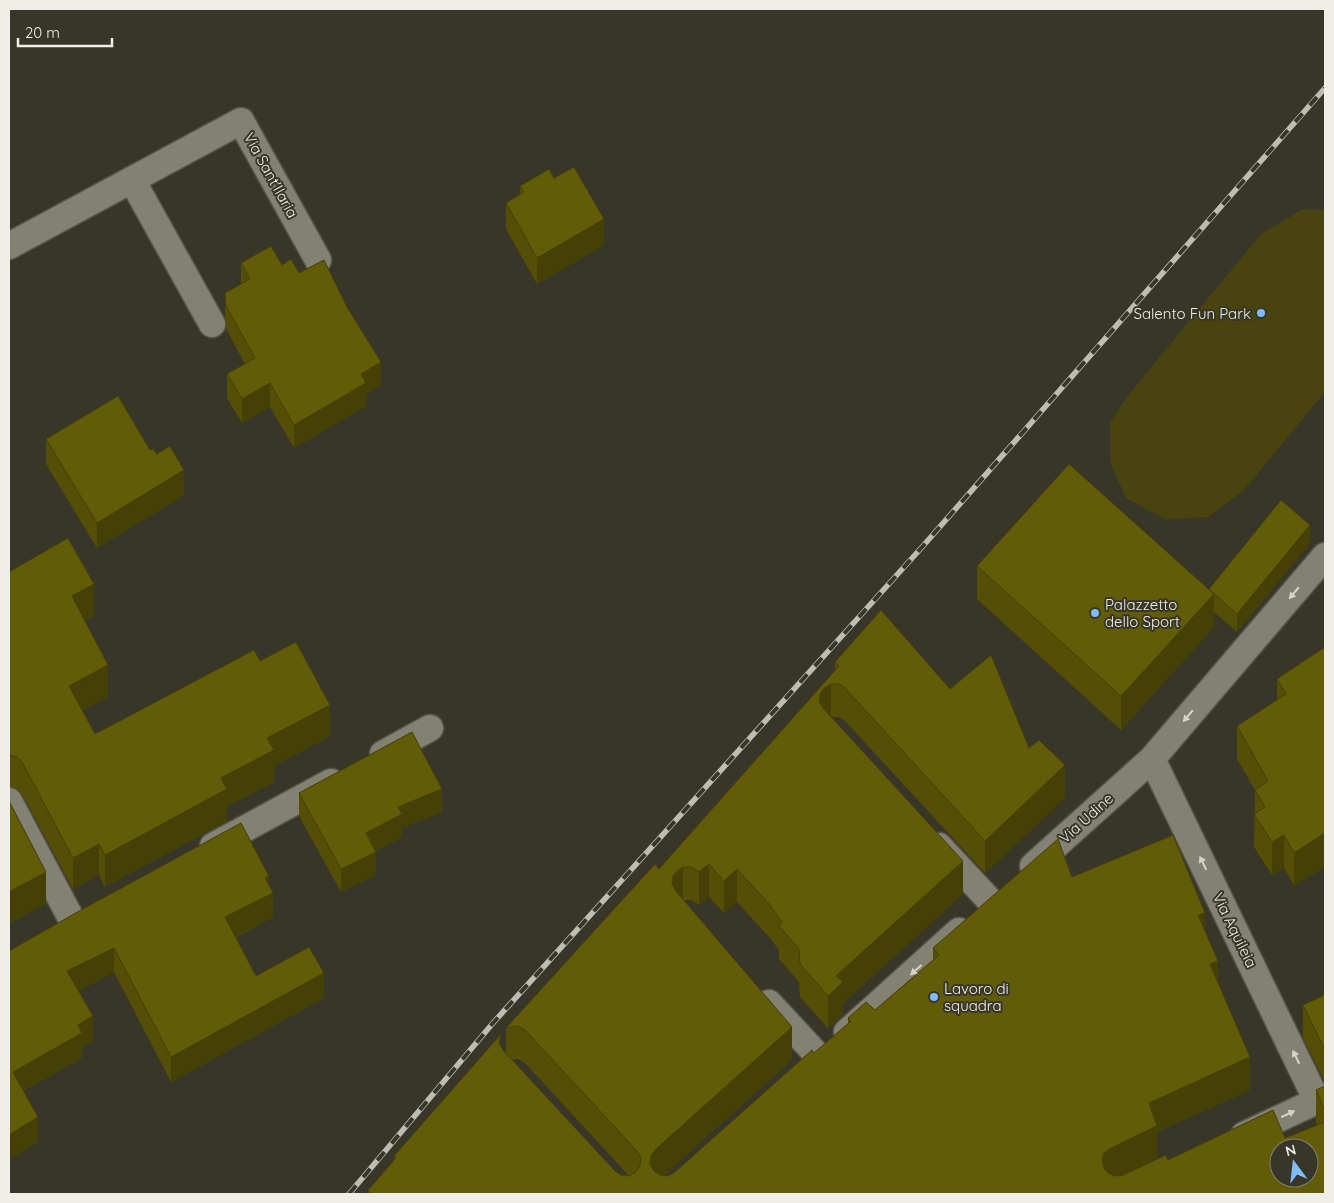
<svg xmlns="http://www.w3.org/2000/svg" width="1334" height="1203" font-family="Quicksand,sans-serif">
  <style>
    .green { fill: #49440f }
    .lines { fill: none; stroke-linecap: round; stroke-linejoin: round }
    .street-casing { stroke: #545449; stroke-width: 29 }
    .street { stroke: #828172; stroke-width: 26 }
    .rail-casing { stroke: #bdbdb4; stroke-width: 5.5 }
    .rail { stroke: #373629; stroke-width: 4; stroke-dasharray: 11; stroke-linecap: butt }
    .wall { fill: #544e06; fill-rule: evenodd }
    .shaded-wall { fill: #454005 }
    .building { fill: #625b07; stroke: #454005; fill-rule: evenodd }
    .oneway { fill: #d4d4ca }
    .poi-dot { fill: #7ebdf9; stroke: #373629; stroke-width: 2 }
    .labels { text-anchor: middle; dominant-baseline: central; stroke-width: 4; stroke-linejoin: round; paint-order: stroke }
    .street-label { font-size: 15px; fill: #efefe7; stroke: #373629 }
    .poi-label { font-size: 15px; fill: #efefe7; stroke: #373629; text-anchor: start }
  </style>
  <rect width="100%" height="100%" fill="#373629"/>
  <path class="green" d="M1303,209l22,1v182l-81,98 -36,27 -43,2 -39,-21 -16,-36v-40l20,-29 131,-159z"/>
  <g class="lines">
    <g class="street-casing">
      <g id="street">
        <path d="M132,180l80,144"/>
        <path d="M9,246l232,-125 77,139"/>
        <path d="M383,754l47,-26"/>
        <path d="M1152,759l165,342"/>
        <path d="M9,801l64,121"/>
        <path d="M213,846l118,-64"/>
        <path d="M939,846l53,57"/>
        <path d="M1033,866l119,-107 173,-203"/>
        <path d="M769,1003l50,54"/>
        <path d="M847,1032l112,-101"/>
        <path d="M1244,1135l81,-38"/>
      </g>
    </g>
    <use href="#street" class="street"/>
    <g class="rail-casing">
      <path id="rail" d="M349,1194l144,-171 430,-477 402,-458"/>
    </g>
    <use href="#rail" class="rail"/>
  </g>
  <g class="wall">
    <path d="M554,178l50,67 -67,39 -31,-55v-26l14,-9v-8z"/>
    <path d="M241,263l41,2 17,8 82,113 -15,8v12l-72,42 -24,-41 -28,16 -15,-25v-24l18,-10 -19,-35 -1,-13v-23l16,-9z"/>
    <path d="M46,439l104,11 34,45 -87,53 -51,-84z"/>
    <path d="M1310,543l-73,89 -23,-20v15l-93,103 -144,-131v-33l232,23z"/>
    <path d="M9,572l85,44 -9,5 23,76 -26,13 13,24 165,-73 70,75 -56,30v16l-47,24v15l-122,66 -6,-12 -26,14 -51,-95 -5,-5 -8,-3z"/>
    <path d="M1325,647l-31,239 -10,-18 -12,7 -18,-28 1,-57 -18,-31v-33l40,-26v-21z"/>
    <path d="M835,662l115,27 79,59 36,50 -80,75 -140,-152 -6,-4h-8l132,177 -120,109v12l-15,13 -28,-31 -1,-15 -20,-23v-9l-10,-13 -32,-35 -13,11 -15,-16 -10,8 -8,-5h-8l109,160 -129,116h5l7,-4 173,-148v-6l27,-8 58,-50v-12l139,-71 133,54 13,50 32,109 -93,42v27l11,1 117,-22 32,-12 -1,-3v-33l9,-4v108h-957v-4l26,-29v-5l107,-110 2,4 3,4v-26l153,-159 176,-199zM518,1059l7,4 104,113 -8,-1 -6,-4 -103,-111z"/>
    <path d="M299,793l143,19 -40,16v9l-26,14v24l-35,17 -42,-76z"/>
    <path d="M269,885l4,32 -37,20 20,39 68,22 -153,84 -57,-110 -36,19 15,50 -11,6v11l-59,33 15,51 -29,18v-209z"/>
    <path d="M1325,995v87l-22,-44v-33z"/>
  </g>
  <g class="shaded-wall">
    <path d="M604,219v26l-67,39v-26z"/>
    <path d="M381,362v24l-15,8v12l-72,42v-23l67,-51z"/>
    <path d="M270,383v24l-28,16v-24z"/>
    <path d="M184,470v25l-87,53v-25z"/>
    <path d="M1310,525v18l-73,89v-18z"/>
    <path d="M94,584v32l-22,12v-32z"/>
    <path d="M1214,594v33l-93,103v-34z"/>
    <path d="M108,665v32l-39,20v-31z"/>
    <path d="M831,684v32l-7,4 -4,7v-33l4,-6z"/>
    <path d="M330,705v31l-56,30v16l-47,24v15l-122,66v-32l162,-117z"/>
    <path d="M10,754v32h-1v-31z"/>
    <path d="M1065,765v33l-80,75v-32z"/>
    <path d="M442,789v23l-40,16v9l-36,19v-23l32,-26z"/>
    <path d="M1325,833v34l-31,19v-33z"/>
    <path d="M1284,835v33l-12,7v-33z"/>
    <path d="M99,844v31l-26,14v-31z"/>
    <path d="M376,852v23l-35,17v-23z"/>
    <path d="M963,861v33l-120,109v12l-15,13v-32l8,-20z"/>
    <path d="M709,864v33l-10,8v-33z"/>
    <path d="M683,867v33l-6,3 -5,-19 1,-8 4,-5z"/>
    <path d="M737,869v33l-13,11v-32z"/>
    <path d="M46,872v32l-37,20v-32z"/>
    <path d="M269,876v19l4,-2v24l-48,25v-25l40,-39z"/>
    <path d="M1205,913v32l-7,-30z"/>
    <path d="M114,948v24l-47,24v-25z"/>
    <path d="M1218,961v33l-8,-30z"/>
    <path d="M324,973v25l-153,84v-25z"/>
    <path d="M93,1016v25l-11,6v11l-69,38v-24l65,-47z"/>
    <path d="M792,1027v33l-137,123 -5,-19 1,-8 4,-6z"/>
    <path d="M1250,1057v33l-93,42v27l-55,34v-33l2,-7 45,-50z"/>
    <path d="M38,1117v25l-29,18v-25z"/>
  </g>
  <g class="building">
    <path d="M574,167l30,52 -67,39 -31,-55 18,-11 -4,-6 29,-17 5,9z"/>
    <path d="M271,246l11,19 9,-6 8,14 25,-13 23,47 34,55 -20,12 5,9 -72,42 -24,-42 -28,16 -15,-25 28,-16 -29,-52 -1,-13 25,-14 -9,-16z"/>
    <path d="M118,396l32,54 3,-1 4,5 13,-8 14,24 -87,53 -51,-84z"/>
    <path d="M1069,464l145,130 -93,102 -144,-130z"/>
    <path d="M1281,500l29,25 -73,89 -28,-25z"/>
    <path d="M68,538l26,46 -22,12 36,69 -39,21 26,48 159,-84 6,11 36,-19 34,63 -63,33 7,12 -53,28 6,11 -122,66 -6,-11 -26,14 -51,-96 -5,-5 -8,-2v-183z"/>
    <path d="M881,610l69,79 41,-34 38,93 10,-8 26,25 -80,76 -140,-153 -6,-4h-8l-7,4 -4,6 -1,7 4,7 140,153 -127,115 7,6 -15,14 -28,-32 -1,-15 -20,-23 3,-4 -13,-18 -32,-35 -13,12 -15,-17 -10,8 -8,-5h-8l-6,4 -4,5 -1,8 4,7 116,136 -137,123 -4,6 -1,8 4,7 6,4 8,1 7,-4 137,-122 2,3 37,-32 -3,-3 18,-16 9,8 64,-55 -6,-7 125,-109 14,38 101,-42 32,78 -7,2 20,46 -8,3 40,93 -101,46 8,23 -46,22 -7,5 -2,7 2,8 4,5 7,3 8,-1 43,-20 2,5 105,-50 12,28 40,-16v72h-953l-4,-4 28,-32 -2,-2 107,-122 -2,9 4,7 112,121 6,4 8,1 7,-4 4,-6 1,-8 -4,-7 -112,-121 -7,-4 -12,2 149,-164 4,5 180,-203 -4,-4zM1279,1148h30v30h-30z"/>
    <path d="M1325,647v186l-31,20 -10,-18 -12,7 -18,-28 11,-7 -10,-17 13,-9 -31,-55 49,-32 -9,-15z"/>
    <path d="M412,732l30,57 -44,18 4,7 -36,19 10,19 -35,17 -42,-76z"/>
    <path d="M9,801l37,71 -37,20z"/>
    <path d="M241,823l28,53 -4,2 8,15 -48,24 31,59 53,-29 15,26 -153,84 -57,-109 -47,23 26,45 -15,9 4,8 -69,39 25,45 -29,18v-184l72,-41z"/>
    <path d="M1325,995v55l-22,-45z"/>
    <path d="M1325,1086v25l-9,-21z"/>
  </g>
  <defs><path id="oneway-solid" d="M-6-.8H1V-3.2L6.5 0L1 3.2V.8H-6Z" transform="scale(1.25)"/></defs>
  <g class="oneway">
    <use href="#oneway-solid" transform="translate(1294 593) rotate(130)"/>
    <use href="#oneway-solid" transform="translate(1188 716) rotate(130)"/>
    <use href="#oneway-solid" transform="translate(1203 863) rotate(-116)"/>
    <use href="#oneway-solid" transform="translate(916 970) rotate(138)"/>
    <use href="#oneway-solid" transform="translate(1296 1057) rotate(-116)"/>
    <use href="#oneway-solid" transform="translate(1288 1114) rotate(-25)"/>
  </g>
  <g class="poi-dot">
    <circle cx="1261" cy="313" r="5"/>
    <circle cx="1095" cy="613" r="5"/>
    <circle cx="934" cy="997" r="5"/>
  </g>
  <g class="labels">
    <g class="street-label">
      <text transform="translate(271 175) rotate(61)">Via Sant'Ilaria</text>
      <text transform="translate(1086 818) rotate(-42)">Via Udine</text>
      <text transform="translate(1235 930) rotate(64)">Via Aquileia</text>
    </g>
    <g class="poi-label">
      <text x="1251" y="313" text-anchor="end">Salento Fun Park</text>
      <text x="1105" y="604">Palazzetto<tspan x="1105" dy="17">dello Sport</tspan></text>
      <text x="944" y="988">Lavoro di<tspan x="944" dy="17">squadra</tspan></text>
    </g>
  </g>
  <rect width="1334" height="1203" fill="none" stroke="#efefe7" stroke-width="20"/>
  <g transform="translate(1294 1163) rotate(345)"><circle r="24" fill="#373629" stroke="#818075"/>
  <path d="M0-4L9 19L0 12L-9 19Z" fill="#7ebdf9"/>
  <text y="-8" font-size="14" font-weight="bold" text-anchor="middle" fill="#efefe7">N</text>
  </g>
  <path d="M18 38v8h94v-8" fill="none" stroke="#efefe7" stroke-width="2.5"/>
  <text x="25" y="38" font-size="15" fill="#efefe7" stroke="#373629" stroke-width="4" paint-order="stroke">20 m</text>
</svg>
